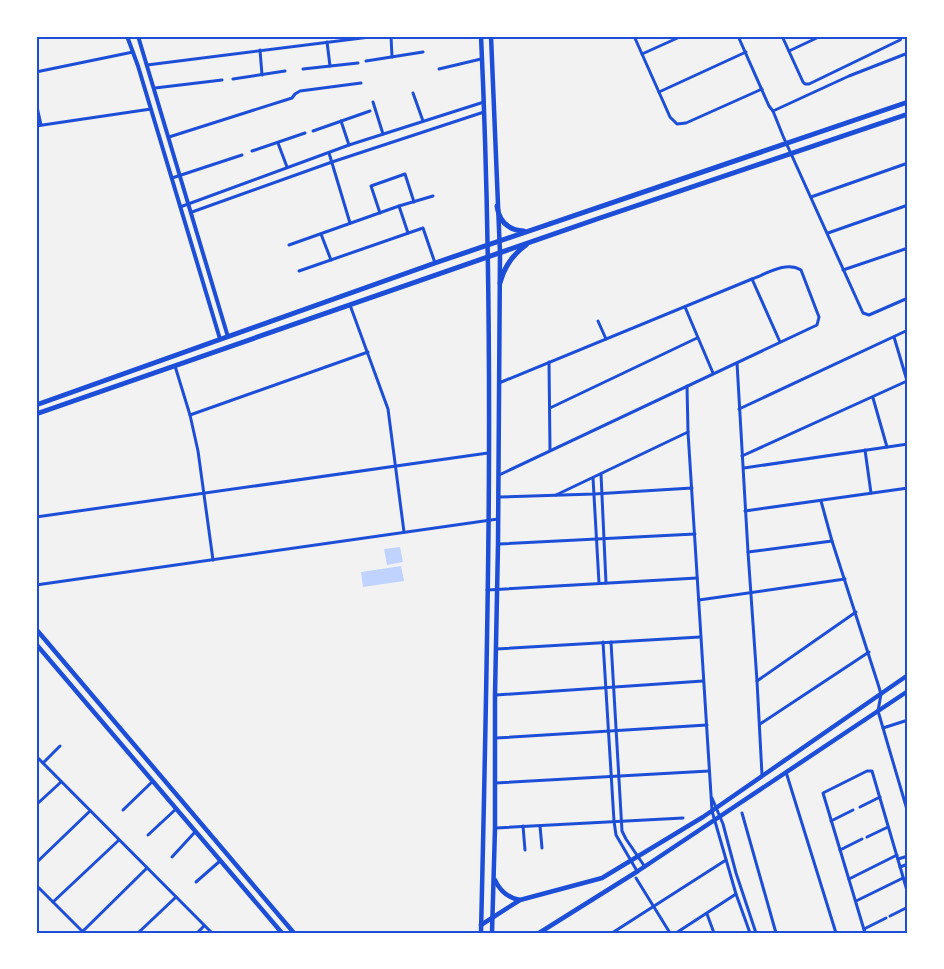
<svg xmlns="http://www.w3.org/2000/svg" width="944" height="969" font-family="'Noto Sans',sans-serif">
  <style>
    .water { fill: #bfd3fe }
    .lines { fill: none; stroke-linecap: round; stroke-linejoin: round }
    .minor { stroke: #1d4ed8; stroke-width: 3 }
    .tertiary { stroke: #1d4ed8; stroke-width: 4 }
    .secondary { stroke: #1d4ed8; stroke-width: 4.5 }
    .primary { stroke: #1d4ed8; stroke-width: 5 }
    .neatline { fill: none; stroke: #1d4ed8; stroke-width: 2 }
  </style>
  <rect width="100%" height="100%" fill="#f2f2f2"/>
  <g class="water">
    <path d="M400,547l3,15 -16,3 -3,-16z"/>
    <path d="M401,566l3,15 -41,6 -2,-15z"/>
  </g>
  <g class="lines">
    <g class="minor">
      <path d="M391,36l1,21"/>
      <path d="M634,36l36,81 7,7 9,-1 76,-34"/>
      <path d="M738,36l31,70 4,5 10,25 80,177 6,2 39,-17"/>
      <path d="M782,36l21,46 2,2h4l91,-44 2,-4"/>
      <path d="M327,42l3,24"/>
      <path d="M260,50l2,25"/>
      <path d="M789,51l32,-15"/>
      <path d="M642,54l40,-18"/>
      <path d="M366,61l57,-9"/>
      <path d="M147,65l231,-29"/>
      <path d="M303,69l55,-6"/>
      <path d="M439,69l42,-10"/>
      <path d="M36,72l97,-20"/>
      <path d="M233,79l52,-8"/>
      <path d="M155,88l67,-8"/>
      <path d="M659,92l87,-40"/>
      <path d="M413,93l10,28"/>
      <path d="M36,102l5,23"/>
      <path d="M373,102l10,32"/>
      <path d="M773,111l76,-35 59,-23"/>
      <path d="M341,121l8,24"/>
      <path d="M36,126l115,-17"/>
      <path d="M313,131l57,-20"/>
      <path d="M169,137l123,-39 3,-4 5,-3 61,-8"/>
      <path d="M278,143l9,24"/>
      <path d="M252,151l53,-18"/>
      <path d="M329,153l21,70"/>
      <path d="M172,178l70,-23"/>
      <path d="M811,197l97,-34"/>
      <path d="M399,206l9,27"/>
      <path d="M180,207l169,-62 135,-43"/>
      <path d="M192,212l140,-50 152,-50"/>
      <path d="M380,213l-9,-27 34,-12 9,28"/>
      <path d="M828,233l80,-28"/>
      <path d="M321,234l10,26"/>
      <path d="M289,245l110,-39 34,-10"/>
      <path d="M843,270l65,-22"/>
      <path d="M299,271l124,-43 12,35"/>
      <path d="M752,279l28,63"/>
      <path d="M350,305l38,104 16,123"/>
      <path d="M685,307l28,66"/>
      <path d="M598,321l8,18"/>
      <path d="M894,337l14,47"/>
      <path d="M549,362l1,88"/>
      <path d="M737,363l11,189 9,129 5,94"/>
      <path d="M175,366l15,49 8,36 15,109"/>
      <path d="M687,386l1,46 24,379 24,83 14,39"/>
      <path d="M873,398l14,49"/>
      <path d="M550,408l147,-70"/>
      <path d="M739,409l169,-79"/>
      <path d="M190,415l178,-63"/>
      <path d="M865,450l6,43"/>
      <path d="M742,456l165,-75"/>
      <path d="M744,468l164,-24"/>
      <path d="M601,474l5,109"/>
      <path d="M499,475l318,-150 2,-8 -18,-47c-15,-9 -33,3 -49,9l-253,104"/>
      <path d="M593,478l6,105"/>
      <path d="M556,495l132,-63"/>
      <path d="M499,497l95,-3 98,-6"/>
      <path d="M821,501l11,40 46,143 3,10 -3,17 30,102"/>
      <path d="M745,511l163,-23"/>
      <path d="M36,517l452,-64"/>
      <path d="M499,544l196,-10"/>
      <path d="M748,552l84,-11"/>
      <path d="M36,585l462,-66"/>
      <path d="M487,590l210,-12"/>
      <path d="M699,600l146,-21"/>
      <path d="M603,642l11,179 2,14 21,36"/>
      <path d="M611,642l11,189 4,8 19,28"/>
      <path d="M496,649l204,-12"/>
      <path d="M757,681l99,-69"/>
      <path d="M496,695l207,-14"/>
      <path d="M760,724l109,-72"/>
      <path d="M883,728l25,-8"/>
      <path d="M496,738l211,-13"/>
      <path d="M36,756l176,177"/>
      <path d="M43,763l17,-17"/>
      <path d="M786,772l50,161"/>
      <path d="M495,783l214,-12"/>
      <path d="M712,798l11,26 13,49 20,60"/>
      <path d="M36,805l25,-23"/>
      <path d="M860,807l20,-10"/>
      <path d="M123,810l30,-29"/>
      <path d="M742,813l34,120"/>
      <path d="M831,821l22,-11"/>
      <path d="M523,826l2,24"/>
      <path d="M540,826l2,22"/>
      <path d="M496,828l187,-10"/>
      <path d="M148,835l28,-26"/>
      <path d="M867,837l21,-10"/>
      <path d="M840,850l22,-11"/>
      <path d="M172,857l23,-25"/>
      <path d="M898,859l10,-3"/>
      <path d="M36,863l54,-52"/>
      <path d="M900,867l8,-3"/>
      <path d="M636,878l34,55"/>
      <path d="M849,879l48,-24"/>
      <path d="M196,882l24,-21"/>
      <path d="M36,885l48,48"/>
      <path d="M856,901l47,-23"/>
      <path d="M53,902l66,-62"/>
      <path d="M707,914l7,19"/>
      <path d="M890,916l18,-9"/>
      <path d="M864,929l22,-11"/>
      <path d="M82,932l65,-64"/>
      <path d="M138,933l38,-36"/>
      <path d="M197,933l7,-7"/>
      <path d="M612,933l114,-73"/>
      <path d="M676,933l60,-39"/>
      <path d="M865,933l-42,-140 44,-22h5l36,123"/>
    </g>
    <g class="tertiary">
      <path d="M127,36l11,30 82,273"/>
      <path d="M138,36l90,301"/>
    </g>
    <g class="secondary">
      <path d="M481,36c14,299 7,598 0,897"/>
      <path d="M491,36l9,217 -2,291 -3,151v133l-3,105"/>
      <path d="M36,629l258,304"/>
      <path d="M36,644l246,289"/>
      <path d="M495,880c5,11 13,18 25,20"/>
      <path d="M481,925l39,-25 82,-22 101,-61 205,-142"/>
      <path d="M539,933l99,-62 270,-180"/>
    </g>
    <g class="primary">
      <path d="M497,206c2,15 11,24 27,25"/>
      <path d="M500,283c4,-16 12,-28 26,-38"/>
      <path d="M36,405l399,-142 473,-161"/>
      <path d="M36,414l561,-195 311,-105"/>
    </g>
  </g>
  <rect width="944" height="969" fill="none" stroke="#ffffff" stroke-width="75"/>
  <rect x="38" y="38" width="868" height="894" class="neatline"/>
</svg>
